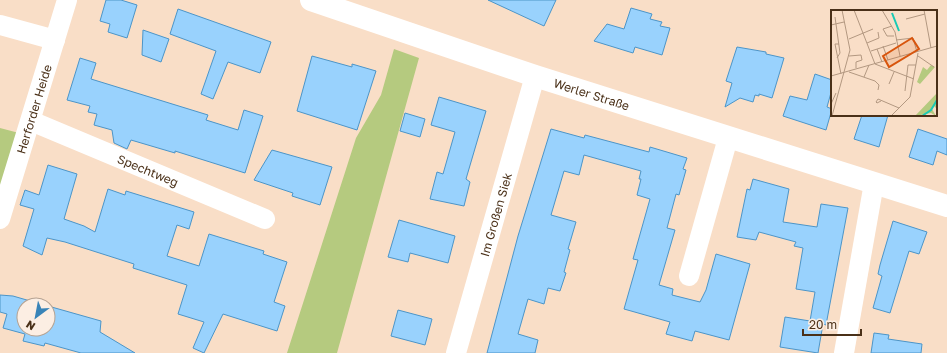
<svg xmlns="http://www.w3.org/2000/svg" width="947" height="353" font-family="'Golos Text',sans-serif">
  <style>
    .green { fill: #b5ca7f }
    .building { fill: #99d2fd; stroke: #4c95c8 }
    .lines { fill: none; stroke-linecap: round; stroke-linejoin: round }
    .minor { stroke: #fff; stroke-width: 20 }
    .major { stroke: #fff; stroke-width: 22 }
    .labels { text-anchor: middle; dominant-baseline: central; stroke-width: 3; stroke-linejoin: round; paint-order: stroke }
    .street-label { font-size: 12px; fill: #4a3018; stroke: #fceee3 }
    .inset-river { fill: none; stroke: #19cab5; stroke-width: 2 }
    .inset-road { fill: none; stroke: #b39881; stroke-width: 1 }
    .view { fill: #d8550d; fill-opacity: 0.15; stroke: #d8550d; stroke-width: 2 }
    .inset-edge { fill: none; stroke: #4a3018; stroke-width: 2 }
  </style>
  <rect width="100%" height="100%" fill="#f9dec7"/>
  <g class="green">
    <path d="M394,49l25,9 -82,295h-50l69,-215 25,-43z"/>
    <path d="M0,128l19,5 -19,58z"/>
  </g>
  <g class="building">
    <path d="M106,0h15l16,5 -10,33 -19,-6 2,-8 -10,-3z"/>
    <path d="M488,0h68l-12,26z"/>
    <path d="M631,8l21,6 -2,5 12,3 -2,4 10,2 -8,27 -27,-8 -2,6 -39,-12 13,-17 17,5z"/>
    <path d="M178,9l93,33 -11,31 -32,-11 -15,37 -12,-5 15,-43 -46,-17z"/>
    <path d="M143,30l26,9 -8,23 -19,-7z"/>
    <path d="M737,47l29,5v2l18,4 -12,40 -13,-4v2l-4,-1 -2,7 -13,-4 -15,9 7,-24 -6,-2z"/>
    <path d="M312,56l40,11v-3l24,7 -19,59 -60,-19z"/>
    <path d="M80,58l16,5 -5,16 117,36 -2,5 32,10 6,-20 19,6 -18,57 -70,-22v2l-44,-13 -4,9 -13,-6 -2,-13 -18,-5 3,-11 -9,-2 2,-6 -23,-6z"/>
    <path d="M815,74l17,6v9l-5,18 5,2 -6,21 -43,-14 7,-20 17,4z"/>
    <path d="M439,97l47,14 -20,68 4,3 -6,24 -34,-7 7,-27 6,2 12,-42 -24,-7z"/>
    <path d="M405,113l20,6 -5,18 -20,-6z"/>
    <path d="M862,115h26l-9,32 -25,-8z"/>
    <path d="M551,129l33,9 1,-3 64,17 1,-5 37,11 -4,11 3,1 -7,25 -3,-1 -9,34 8,2 -16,55 14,4 -1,6 28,7 6,-12 10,-36 34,10 -21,76 -34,-9 -3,10 -26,-7 4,-12 -46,-13 14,-49 -5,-1 17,-60 -13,-4 4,-16h-2l2,-8 -57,-16 -5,20 -15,-4 -13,44 25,7 -8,27 2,1 -6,22 2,1 -6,18 -12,-3 -4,16 -16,-5 -10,35 20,6 -3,13h-48l31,-117z"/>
    <path d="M918,129l29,10v16l-10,-4 -4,14 -24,-8z"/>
    <path d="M272,150l60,17 -12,38 -28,-9 1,-3 -39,-13z"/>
    <path d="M48,165l29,9 -13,45 20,7 11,6 13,-43 17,6 1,-4 68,21 -5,17 -12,-4 -10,31 32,10 10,-32 55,17 -1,3 24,8 -13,40 11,4 -8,25 -54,-17 -19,39 -11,-5 11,-26 -26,-8 9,-29 -54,-17 1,-4 -69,-22 -18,-4 -5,17 -19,-9 11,-37 -14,-4 5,-15 14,5z"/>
    <path d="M753,179l36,10 -6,33 34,5 4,-23 27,4 -22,117 -3,-1 -5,29 -38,-6 5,-30 25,4 5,-29 -19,-3 7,-41 -9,-2 2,-4 -37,-10 -3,8 -19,-3 10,-48 3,1z"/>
    <path d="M399,220l56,16 -7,27 -38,-10 -2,9 -20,-5z"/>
    <path d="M893,221l34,11 -8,22 -10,-3 -19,62 -17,-5 9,-32 -4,-2 2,-9z"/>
    <path d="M0,295l13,1 31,9h-20v24h24v-23l53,15 -1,11 35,21h-54l-36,-10 -1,3 -21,-5 2,-7 -22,-6 4,-14 -7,-2z"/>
    <path d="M398,310l34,9 -7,26 -34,-9z"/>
    <path d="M874,333l15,2 -1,4 34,5 -1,9h-50z"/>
  </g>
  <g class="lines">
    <g class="minor">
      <path d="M0,25l55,15"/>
      <path id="s1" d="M31,121l234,98"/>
      <path id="s2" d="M0,219l67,-219"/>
      <path d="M689,276l39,-138"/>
      <path id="s3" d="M456,353l79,-277"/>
      <path d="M844,353l30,-170"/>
    </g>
    <path class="major" id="s4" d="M311,0l224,76 412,130"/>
  </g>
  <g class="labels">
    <g class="street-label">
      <text stroke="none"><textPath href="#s4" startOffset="296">Werler Straße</textPath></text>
      <text stroke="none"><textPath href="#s2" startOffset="115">Herforder Heide</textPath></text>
      <text stroke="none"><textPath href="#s1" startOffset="127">Spechtweg</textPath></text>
      <text stroke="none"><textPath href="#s3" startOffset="144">Im Großen Siek</textPath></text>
    </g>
  </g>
  <g transform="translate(831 10)">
    <rect width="106" height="106" fill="#f9dec7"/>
    <path d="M100,55l4,2 -15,17 -3,-2 6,-15 4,3zM106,83v16l-3,-3 -2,3 4,7 -5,-3 -16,3z" fill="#b5ca7f"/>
    <path class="inset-river" d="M61,3l7,18M91,106l9,-6 6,-10"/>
    <path class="inset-road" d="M23,0l21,54 39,15M51,0l13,22 5,24M93,0l7,38M4,7l5,36 -3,5M75,9l19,-5M0,15l13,-3M61,16l-9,3 4,7h7M18,29l24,-10M65,30l17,-2 4,14M36,33l12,-5 -1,-6M8,34h-4l6,30M52,36l5,14M46,39l5,13M40,41l25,-8M18,46l12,-1 1,5 -6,2v6M87,46l16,11M18,62l26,9 4,4 -1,5M0,66l106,-30M33,67l5,-12M58,74l5,-12M74,81l3,-26h8M50,91l-4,2 -1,-1 2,-3 21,9M0,94l5,-11M1,106l18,-66 -8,-40M60,106l19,-19 8,-44"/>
    <path class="view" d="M81,28l7,11 -30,18 -6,-11z"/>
    <rect width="106" height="106" class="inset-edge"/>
  </g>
  <g transform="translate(36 317) rotate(212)"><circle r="19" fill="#fceee3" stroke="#b5a292"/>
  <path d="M0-3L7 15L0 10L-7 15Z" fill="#3984b8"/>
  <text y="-6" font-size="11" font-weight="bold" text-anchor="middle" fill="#4a3018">N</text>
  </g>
  <path d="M803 329v6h58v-6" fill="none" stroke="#4a3018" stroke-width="2"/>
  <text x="809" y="329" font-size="12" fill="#4a3018" stroke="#fceee3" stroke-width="3" paint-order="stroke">20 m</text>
</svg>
